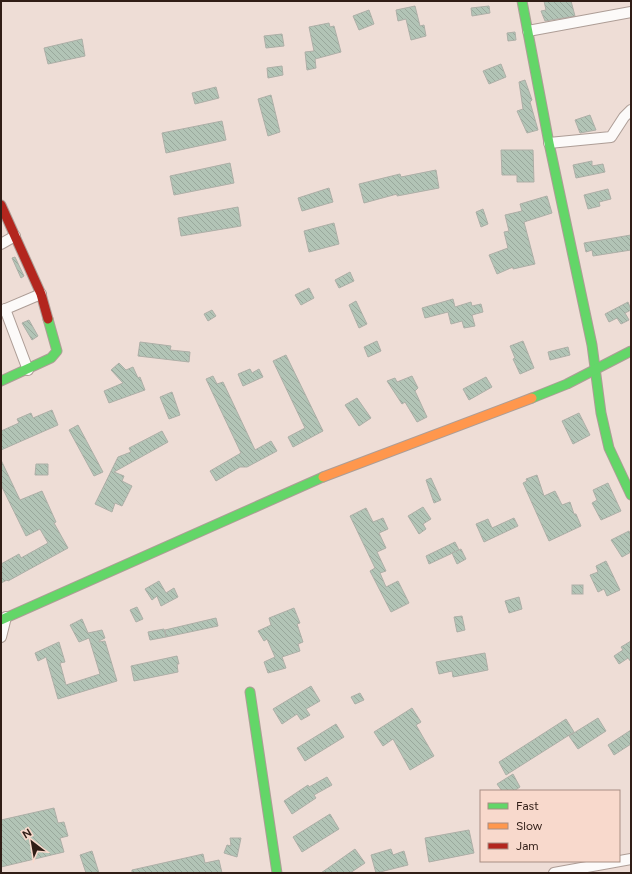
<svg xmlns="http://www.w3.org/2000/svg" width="632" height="874" font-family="Figtree,sans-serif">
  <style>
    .building { fill: url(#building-back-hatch); stroke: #adafa7 }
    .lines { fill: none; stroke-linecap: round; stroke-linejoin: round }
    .street-casing { stroke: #ad9d96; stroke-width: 12 }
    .fast-casing { stroke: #ad9d96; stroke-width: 11 }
    .slow-casing { stroke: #ad9d96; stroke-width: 11 }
    .jam-casing { stroke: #ad9d96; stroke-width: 11 }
    .street { stroke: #fcfaf9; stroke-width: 10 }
    .fast { stroke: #63d668; stroke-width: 9 }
    .slow { stroke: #ff974d; stroke-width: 9 }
    .jam { stroke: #b3261e; stroke-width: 9 }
  </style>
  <defs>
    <pattern id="building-back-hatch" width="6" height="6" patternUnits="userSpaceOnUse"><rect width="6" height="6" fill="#b2c4b6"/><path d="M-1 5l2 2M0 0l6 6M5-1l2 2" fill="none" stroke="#99a89c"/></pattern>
  </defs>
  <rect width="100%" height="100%" fill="#eeddd6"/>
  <g class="building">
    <path d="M544,1h27l4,15 -30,5 -4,-10 5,-1z"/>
    <path d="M415,6l5,20 4,-1 2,11 -15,4 -5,-21 -8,2 -2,-11z"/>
    <path d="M489,6l1,7 -18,3 -1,-8z"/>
    <path d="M369,10l5,14 -15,6 -6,-14z"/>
    <path d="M329,23l1,4 4,-1 7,26 -26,7 1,9 -9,2 -2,-18 9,-1 -5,-24z"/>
    <path d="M515,32l1,8 -8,1 -1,-8z"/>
    <path d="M282,34l2,12 -18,2 -2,-12z"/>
    <path d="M82,39l3,17 -37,8 -4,-16z"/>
    <path d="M501,64l5,13 -17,7 -6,-13z"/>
    <path d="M282,66l1,9 -15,3 -1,-10z"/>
    <path d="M525,80l7,20 -2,2 8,28 -11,3 -10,-22 6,-2 -4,-27z"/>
    <path d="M216,87l3,11 -24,6 -3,-11z"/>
    <path d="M271,95l9,37 -12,4 -10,-37z"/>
    <path d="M590,115l6,15 -16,3 -5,-13z"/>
    <path d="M222,121l4,19 -60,13 -4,-20z"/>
    <path d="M501,150h32l1,32h-17v-7h-15z"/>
    <path d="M592,161v5l11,-2 2,8 -29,6 -3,-13z"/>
    <path d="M230,163l4,20 -60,12 -4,-19z"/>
    <path d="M436,170l3,18 -42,8v-2l-33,9 -5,-19 41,-10 1,3z"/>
    <path d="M329,188l4,14 -31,9 -4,-13z"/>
    <path d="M608,189l3,10 -12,3 1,4 -12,3 -4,-14z"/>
    <path d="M547,196l5,17 -28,9 11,42 -22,5v-2l-16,7 -8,-19 19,-7 -4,-16 5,-1 -4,-16 17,-4 -2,-7z"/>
    <path d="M238,207l3,19 -60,10 -3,-18z"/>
    <path d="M483,209l5,15 -7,3 -5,-15z"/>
    <path d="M334,223l5,21 -30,8 -5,-21z"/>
    <path d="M631,235v15l-38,6 -1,-6 -6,2 -2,-9z"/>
    <path d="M15,257l9,19 -3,2 -9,-20z"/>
    <path d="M350,272l4,9 -15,7 -4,-8z"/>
    <path d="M309,288l5,10 -13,7 -6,-10z"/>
    <path d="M453,299l2,8 16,-5 1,4 9,-2 2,8 -11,3 3,11 -11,2 -2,-7 -11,3 -3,-12 -23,6 -3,-10z"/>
    <path d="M356,301l11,23 -8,4 -10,-23z"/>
    <path d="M628,302l3,8 -6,3 4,7 -8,4 -4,-6 -8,4 -4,-8z"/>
    <path d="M212,310l4,6 -8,5 -4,-7z"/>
    <path d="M29,320l9,16 -6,4 -10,-17z"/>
    <path d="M377,341l4,10 -13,6 -4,-10z"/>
    <path d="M523,341l11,27 -14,6 -7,-15 2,-1 -5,-12z"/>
    <path d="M140,342l31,4 -1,4 20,2 -1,10 -51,-6z"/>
    <path d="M568,347l2,8 -20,5 -2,-8z"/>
    <path d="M286,355l37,76 -30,16 -5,-10 17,-9 -32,-67z"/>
    <path d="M119,363l7,7 7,-3 5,11 2,-1 5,13 -36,13 -5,-12 19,-8 -12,-13z"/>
    <path d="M250,369l2,4 7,-4 4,8 -20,9 -5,-12z"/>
    <path d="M213,376l4,8 6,-2 32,68 16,-9 6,10 -30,16h-7l-24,14 -6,-10 31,-18 -35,-74z"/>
    <path d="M412,376l6,12 -3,3 12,26 -10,5 -12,-20 -3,2 -15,-23 8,-3 2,4z"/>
    <path d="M486,377l6,10 -23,13 -6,-11z"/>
    <path d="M172,392l8,23 -11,4 -9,-22z"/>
    <path d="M357,398l14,20 -12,8 -14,-21z"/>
    <path d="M52,410l6,15 -57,25v-19l18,-8 -2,-4 14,-6 2,5z"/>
    <path d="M579,413l11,22 -17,9 -11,-23z"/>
    <path d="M78,425l25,47 -9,4 -25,-46z"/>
    <path d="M162,431l6,11 -54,30 10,4 -2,5 10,5 -10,20 -7,-3 -3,9 -17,-8 23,-47 13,-5 -2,-4z"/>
    <path d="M1,460l19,40 22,-9 14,31 -2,1 14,25 -60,33 -1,-1 -6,3v-19l18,-10 2,4 27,-15 -8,-14 -14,7 -25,-51z"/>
    <path d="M36,464h12v11h-13z"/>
    <path d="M537,475l7,21 11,-5 7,14 8,-3 4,12h2l5,12 -32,15 -26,-58 4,-2 -1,-2z"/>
    <path d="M431,478l10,22 -7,3 -8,-23z"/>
    <path d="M608,483l13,28 -20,9 -9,-17 5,-3 -4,-10z"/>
    <path d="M423,507l8,12 -8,5 3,5 -7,5 -11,-18z"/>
    <path d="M366,508l7,14 10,-4 5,11 -9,4 7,15 -9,4 9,19 -6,2 6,14 12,-6 11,22 -18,9 -21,-41 5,-3 -25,-52z"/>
    <path d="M514,518l4,8 -34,16 -8,-18 12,-5 4,9z"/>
    <path d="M629,531l2,5v16l-9,5 -11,-17z"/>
    <path d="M455,542l4,8 -30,14 -3,-8z"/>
    <path d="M461,549l5,10 -9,5 -5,-11z"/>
    <path d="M606,561l14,29 -13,6 -3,-7 -6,3 -8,-17 8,-3 -2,-6z"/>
    <path d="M159,581l7,12 8,-5 4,9 -17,9 -4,-10 -5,4 -7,-11z"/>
    <rect x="572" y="585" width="11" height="9"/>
    <path d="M519,597l3,12 -13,4 -4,-12z"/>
    <path d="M137,607l6,12 -7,3 -6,-12z"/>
    <path d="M294,608l6,15 -3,1 6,18 -5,2 2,7 -18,6 4,11 -18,5 -4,-11 11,-5 -8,-18 -3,2 -6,-10 13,-6 -2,-7z"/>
    <path d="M462,616l3,14 -8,2 -3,-15z"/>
    <path d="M216,618l2,8 -52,11 -1,-7z"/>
    <path d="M82,619l6,14 14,-3 3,8 -6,3v1l6,-1 12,40 -59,18 -12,-42 -8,4 -3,-8 24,-11 6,20 -5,1 6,22 34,-11 -11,-36 -10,4 -9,-17z"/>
    <path d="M164,629l2,8 -16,3 -2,-8z"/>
    <path d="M631,641v21l-3,-4 -9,6 -5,-8 9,-6 -2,-3z"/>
    <path d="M485,653l3,17 -35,7 -1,-6 -13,3 -3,-12z"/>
    <path d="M177,656l2,8h-2l1,8 -44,9 -3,-15z"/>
    <path d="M311,686l9,15 -14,8 4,6 -9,5 -4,-6 -15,10 -9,-15z"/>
    <path d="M360,693l4,7 -9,4 -4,-7z"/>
    <path d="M412,708l9,14 -5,3 18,31 -24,14 -17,-31 -10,7 -9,-14z"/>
    <path d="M598,718l8,13 -28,18 -9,-13z"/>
    <path d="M566,719l8,13 -68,43 -7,-13z"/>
    <path d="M336,724l8,13 -39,24 -8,-13z"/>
    <path d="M631,730v14l-17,11 -6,-10z"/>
    <path d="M513,774l7,13 -6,4h-12l-5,-7z"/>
    <path d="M327,777l5,8 -18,10 2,3 -24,16 -8,-13 24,-16 1,2z"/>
    <path d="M54,808l4,15 6,-1 4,14 -8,2 4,14 -63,15v-47z"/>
    <path d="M330,814l9,15 -37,23 -9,-15z"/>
    <path d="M469,830l5,23 -45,9 -4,-24z"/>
    <path d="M230,838h11l-4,19 -13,-4 3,-8 4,1z"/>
    <path d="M355,849l10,14 -15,10h-29z"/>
    <path d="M391,849l2,6 11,-4 4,14 -32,8 -5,-18z"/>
    <path d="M92,851l7,22h-13l-6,-18z"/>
    <path d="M203,854l2,9 14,-3 3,13h-90v-3z"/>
  </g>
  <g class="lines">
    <g class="street-casing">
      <g id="street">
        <path d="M528,31l103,-19"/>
        <path d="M549,143l62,-6 13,-20 7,-7"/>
        <path d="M1,244l14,-8"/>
        <path d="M5,309l23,61"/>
        <path d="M1,311l40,-17"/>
        <path d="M1,637l5,-20"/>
        <path d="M554,873l77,-14"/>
      </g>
    </g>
    <g class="fast-casing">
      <g id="fast">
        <path d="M522,1l27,142 43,202 9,68 8,35 22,47"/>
        <path d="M1,381l50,-23 6,-7 -9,-32"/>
        <path d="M532,398l35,-14 64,-33"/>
        <path d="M1,620l322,-143"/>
        <path d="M250,692l27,181"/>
      </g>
    </g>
    <g class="slow-casing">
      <path id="slow" d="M323,477l209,-79"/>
    </g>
    <g class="jam-casing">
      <path id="jam" d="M1,205l40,89 7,25"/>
    </g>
    <use href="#street" class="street"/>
    <use href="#fast" class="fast"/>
    <use href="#slow" class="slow"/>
    <use href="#jam" class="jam"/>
  </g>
  <rect width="632" height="874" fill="none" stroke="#301d16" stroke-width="4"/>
  <rect x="480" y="790" width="140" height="72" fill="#f8d9cc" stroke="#a88e83"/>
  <rect x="488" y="803" width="20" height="6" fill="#63d668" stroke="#a88e83"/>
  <text x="516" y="810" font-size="12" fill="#301d16">Fast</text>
  <rect x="488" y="823" width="20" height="6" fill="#ff974d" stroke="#a88e83"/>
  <text x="516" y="830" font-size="12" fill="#301d16">Slow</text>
  <rect x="488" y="843" width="20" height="6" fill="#b3261e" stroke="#a88e83"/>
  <text x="516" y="850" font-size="12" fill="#301d16">Jam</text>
  <g transform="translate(32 842) rotate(329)" stroke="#f8d9cc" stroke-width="3" paint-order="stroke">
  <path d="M0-3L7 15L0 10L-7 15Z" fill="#301d16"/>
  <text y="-6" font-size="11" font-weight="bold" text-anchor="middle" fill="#301d16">N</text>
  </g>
</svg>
